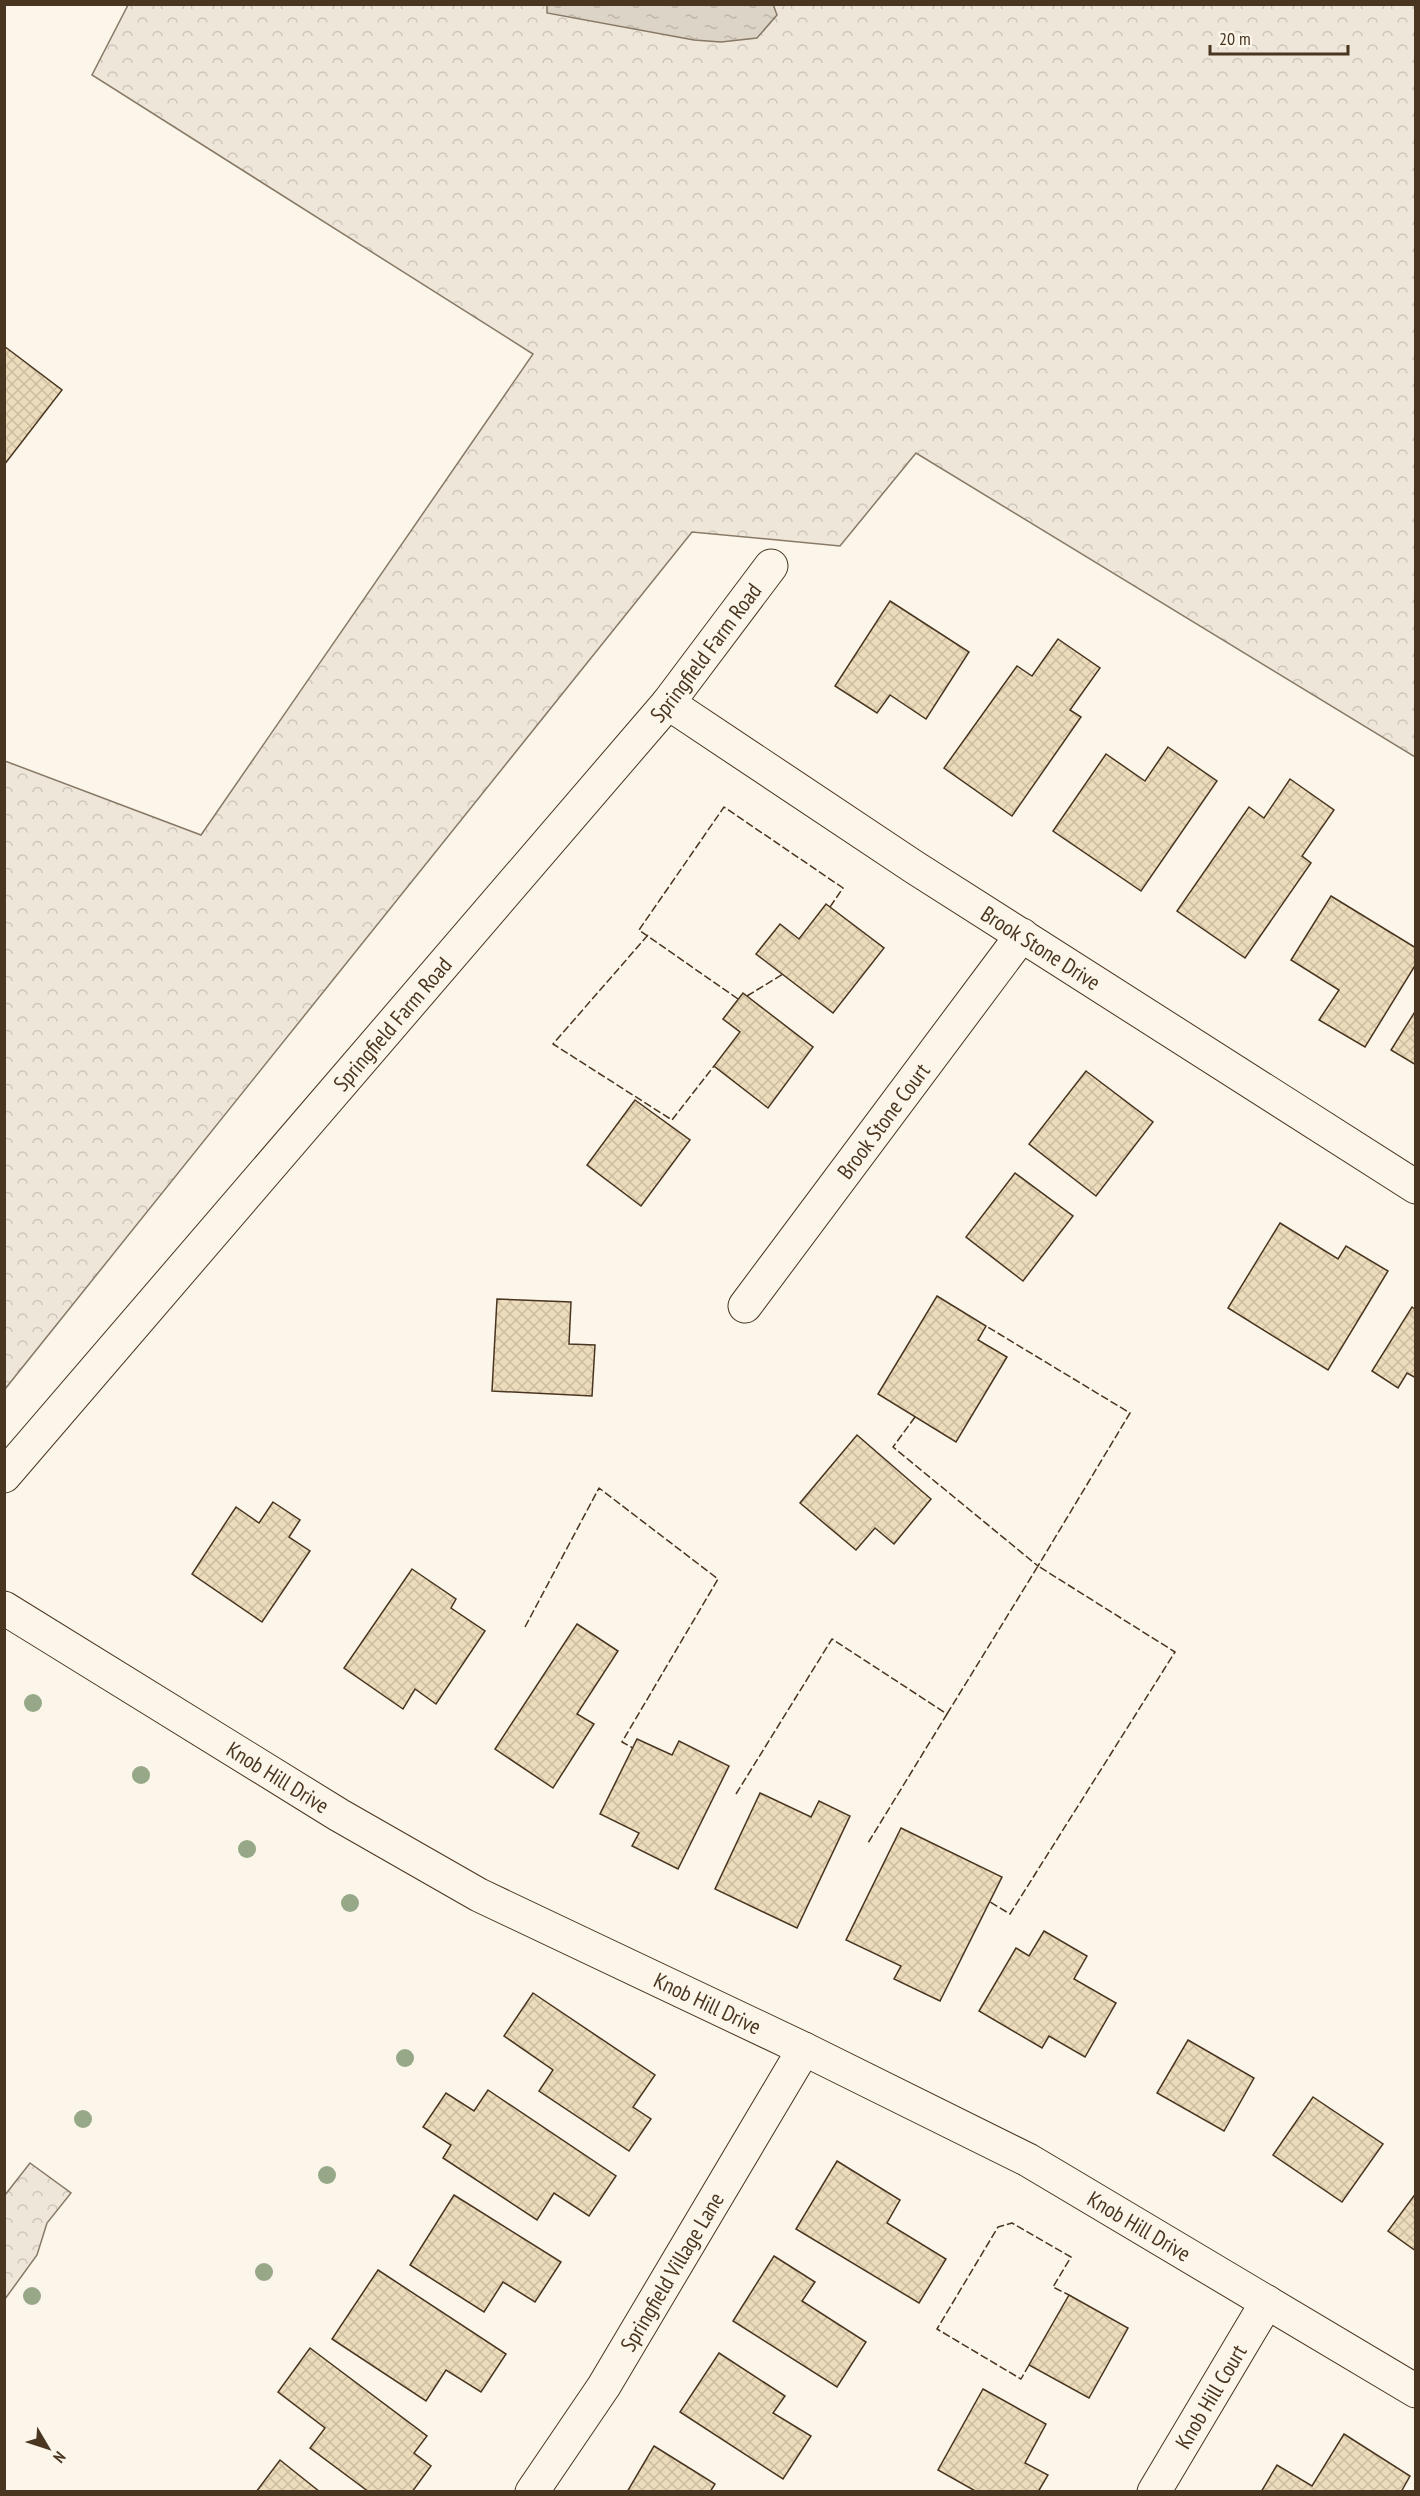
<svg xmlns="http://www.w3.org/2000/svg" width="1420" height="2496" font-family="'PT Sans Narrow',sans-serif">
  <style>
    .forest { fill: url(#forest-crowns); stroke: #887966; stroke-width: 1.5 }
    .water { fill: url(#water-ripples); stroke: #887966; stroke-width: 1.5 }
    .building { fill: url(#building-cross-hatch); stroke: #4a3520; stroke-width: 1.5 }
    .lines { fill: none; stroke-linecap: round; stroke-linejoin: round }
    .minor-casing { stroke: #4a3520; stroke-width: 35 }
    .minor { stroke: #fbf6e9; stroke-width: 33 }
    .fence { stroke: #4a3520; stroke-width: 1.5; stroke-dasharray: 8 3; stroke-linecap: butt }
    .tree { fill: #96a887 }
    .labels { text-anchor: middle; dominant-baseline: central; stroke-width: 4.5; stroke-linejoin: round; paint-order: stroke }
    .street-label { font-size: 22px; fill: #4a3520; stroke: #fbf6e9 }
  </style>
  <defs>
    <pattern id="forest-crowns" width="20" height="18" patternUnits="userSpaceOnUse" patternTransform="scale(1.5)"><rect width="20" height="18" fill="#ede6d9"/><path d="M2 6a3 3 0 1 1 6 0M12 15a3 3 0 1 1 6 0" fill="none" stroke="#cdc6ba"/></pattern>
    <pattern id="water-ripples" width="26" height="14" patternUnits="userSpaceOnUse" patternTransform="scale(1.5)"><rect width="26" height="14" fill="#dcd4c6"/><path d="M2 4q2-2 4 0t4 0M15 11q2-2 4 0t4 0" fill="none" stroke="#beb7aa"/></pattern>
    <pattern id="building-cross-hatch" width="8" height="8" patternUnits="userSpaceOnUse" patternTransform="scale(1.5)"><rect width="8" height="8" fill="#ecdcbc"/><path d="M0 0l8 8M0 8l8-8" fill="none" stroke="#ccbda1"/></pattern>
  </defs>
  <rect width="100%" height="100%" fill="#fbf6e9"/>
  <g class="forest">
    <path d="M128,5h1287v752l-499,-304 -76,93 -148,-14 -687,857v-628l196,74 332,-481 -441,-279z"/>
    <path d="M30,2163l41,30 -24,30 -10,32 -32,44v-104z"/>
  </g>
  <path class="water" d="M547,5l226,-1 4,11 -20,23 -36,4 -27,-2 -147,-27z"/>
  <g class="building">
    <path d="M4,346l58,44 -58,75z"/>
    <path d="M890,601l79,51 -43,67 -36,-24 -13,18 -42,-27z"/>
    <path d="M1058,639l42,29 -30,42 11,7 -69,99 -68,-48 73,-102 15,10z"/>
    <path d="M1168,747l49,34 -76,110 -88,-60 53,-77 39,27z"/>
    <path d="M1290,779l44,31 -32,46 9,7 -66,95 -68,-47 72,-104 15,11z"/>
    <path d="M1331,896l85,52v16l-51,83 -46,-27 20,-30 -48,-30z"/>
    <path d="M826,904l58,44 -51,65 -77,-59 24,-30 19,15z"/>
    <path d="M743,993l70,54 -45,61 -54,-42 26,-34 -17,-13z"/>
    <path d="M1416,1010v55l-25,-15z"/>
    <path d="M1086,1071l67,51 -57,74 -67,-52z"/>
    <path d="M635,1100l55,40 -49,66 -54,-41z"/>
    <path d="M1015,1173l58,43 -50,65 -57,-44z"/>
    <path d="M1280,1223l58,36 8,-13 42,25 -60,99 -100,-62z"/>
    <path d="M937,1296l49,30 -8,14 29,17 -51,85 -78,-48z"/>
    <path d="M497,1299l74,3 -2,42 26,1 -3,51 -100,-5z"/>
    <path d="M1412,1307l4,3v68l-9,-5 -9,15 -26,-17z"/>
    <path d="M857,1435l74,64 -37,45 -19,-16 -19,22 -56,-47z"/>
    <path d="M273,1502l27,18 -11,17 21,14 -48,71 -70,-48 44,-67 23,16z"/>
    <path d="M412,1569l44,30 -5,9 34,23 -49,73 -21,-15 -12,20 -59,-41z"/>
    <path d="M577,1624l41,27 -41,63 17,10 -41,64 -58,-39z"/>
    <path d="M637,1739l35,16 7,-14 50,25 -51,103 -46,-23 7,-13 -39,-19z"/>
    <path d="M760,1793l51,24 8,-16 31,15 -53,112 -82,-39z"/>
    <path d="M901,1828l101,49 -62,124 -46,-22 7,-13 -55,-26z"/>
    <path d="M1044,1931l43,25 -13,23 42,24 -31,54 -36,-21 -7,12 -63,-37 37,-63 13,8z"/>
    <path d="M533,1993l122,82 -22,32 18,12 -22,32 -90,-60 14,-21 -49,-34z"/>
    <path d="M1188,2040l66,38 -30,53 -67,-38z"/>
    <path d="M488,2090l128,86 -27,40 -35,-23 -17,27 -94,-62 8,-13 -28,-18 23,-34 28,18z"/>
    <path d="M1313,2097l70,47 -41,58 -69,-47z"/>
    <path d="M837,2161l63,39 -13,23 59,36 -27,44 -123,-74z"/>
    <path d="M1416,2193v58l-28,-20z"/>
    <path d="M454,2195l107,67 -26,40 -32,-20 -19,30 -74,-47z"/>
    <path d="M774,2256l41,26 -13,19 64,41 -29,45 -104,-66z"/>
    <path d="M378,2270l128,84 -25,38 -35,-22 -20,31 -94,-62z"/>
    <path d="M1069,2295l59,33 -39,70 -60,-33z"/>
    <path d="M310,2348l117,88 -13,17 17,13 -19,26h-43l-59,-44 15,-20 -47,-36z"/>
    <path d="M719,2353l66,43 -12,17 38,23 -28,43 -103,-67z"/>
    <path d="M983,2389l63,35 -21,39 23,12 -10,17h-61l-39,-22z"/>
    <path d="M1344,2434l66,42 -9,16h-140l16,-27 35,21z"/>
    <path d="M654,2446l61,38 -5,8h-83z"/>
    <path d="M280,2460l40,32h-64z"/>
  </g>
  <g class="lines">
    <g class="minor-casing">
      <g id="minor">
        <path id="s1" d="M668,703l246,164 502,320"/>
        <path id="s2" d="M745,1306l277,-371"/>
        <path id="s3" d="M4,1476l664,-773 103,-137"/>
        <path id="s4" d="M4,1608l335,207 140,80 325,154 224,111 388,231"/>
        <path id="s5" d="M532,2492l72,-106 200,-337"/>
        <path id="s6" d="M1154,2492l113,-190"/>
      </g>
    </g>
    <use href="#minor" class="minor"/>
    <g class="fence">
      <path d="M648,935l-95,109 119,76 42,-54"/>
      <path d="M747,996l36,-22"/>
      <path d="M738,999l-99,-69 85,-123 119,81 -13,19"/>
      <path d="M915,1417l-22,30 145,119 92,-153 -144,-87"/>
      <path d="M525,1627l74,-139 119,91 -96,163 11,6"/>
      <path d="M947,1714l91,-148 137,86 -165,262 -20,-12"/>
      <path d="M736,1794l96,-155 115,75 -79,129"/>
      <path d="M1029,2365l-8,14 -84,-50 61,-102 14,-4 59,34 -18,30 16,8"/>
    </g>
  </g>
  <g class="tree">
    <circle cx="33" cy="1703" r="9"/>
    <circle cx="141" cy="1775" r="9"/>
    <circle cx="247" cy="1849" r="9"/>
    <circle cx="350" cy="1903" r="9"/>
    <circle cx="405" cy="2058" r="9"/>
    <circle cx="83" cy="2119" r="9"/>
    <circle cx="327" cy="2175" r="9"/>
    <circle cx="264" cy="2272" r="9"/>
    <circle cx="32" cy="2296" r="9"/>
  </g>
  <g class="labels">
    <g class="street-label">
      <text stroke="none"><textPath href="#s3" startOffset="1082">Springfield Farm Road</textPath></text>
      <text stroke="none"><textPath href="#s1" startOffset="446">Brook Stone Drive</textPath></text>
      <text stroke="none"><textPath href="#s3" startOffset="596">Springfield Farm Road</textPath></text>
      <text stroke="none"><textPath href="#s2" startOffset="231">Brook Stone Court</textPath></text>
      <text stroke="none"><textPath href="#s4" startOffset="322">Knob Hill Drive</textPath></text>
      <text stroke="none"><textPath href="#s4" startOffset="808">Knob Hill Drive</textPath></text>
      <text stroke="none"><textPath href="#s4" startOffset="1294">Knob Hill Drive</textPath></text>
      <text stroke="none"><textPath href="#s5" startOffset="261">Springfield Village Lane</textPath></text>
      <text stroke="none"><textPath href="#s6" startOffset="111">Knob Hill Court</textPath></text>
    </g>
  </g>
  <rect width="1420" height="2496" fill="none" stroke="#4a3520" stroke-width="12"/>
  <g transform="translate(48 2448) rotate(129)" stroke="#fbf6e9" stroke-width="4.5" paint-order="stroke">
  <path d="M0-4.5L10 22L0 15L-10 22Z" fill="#4a3520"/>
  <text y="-9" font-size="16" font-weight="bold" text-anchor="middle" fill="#4a3520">N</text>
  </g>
  <path d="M1210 45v9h138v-9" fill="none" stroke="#4a3520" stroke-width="3"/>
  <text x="1219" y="45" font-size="18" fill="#4a3520" stroke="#fbf6e9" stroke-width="4.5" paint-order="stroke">20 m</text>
</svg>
